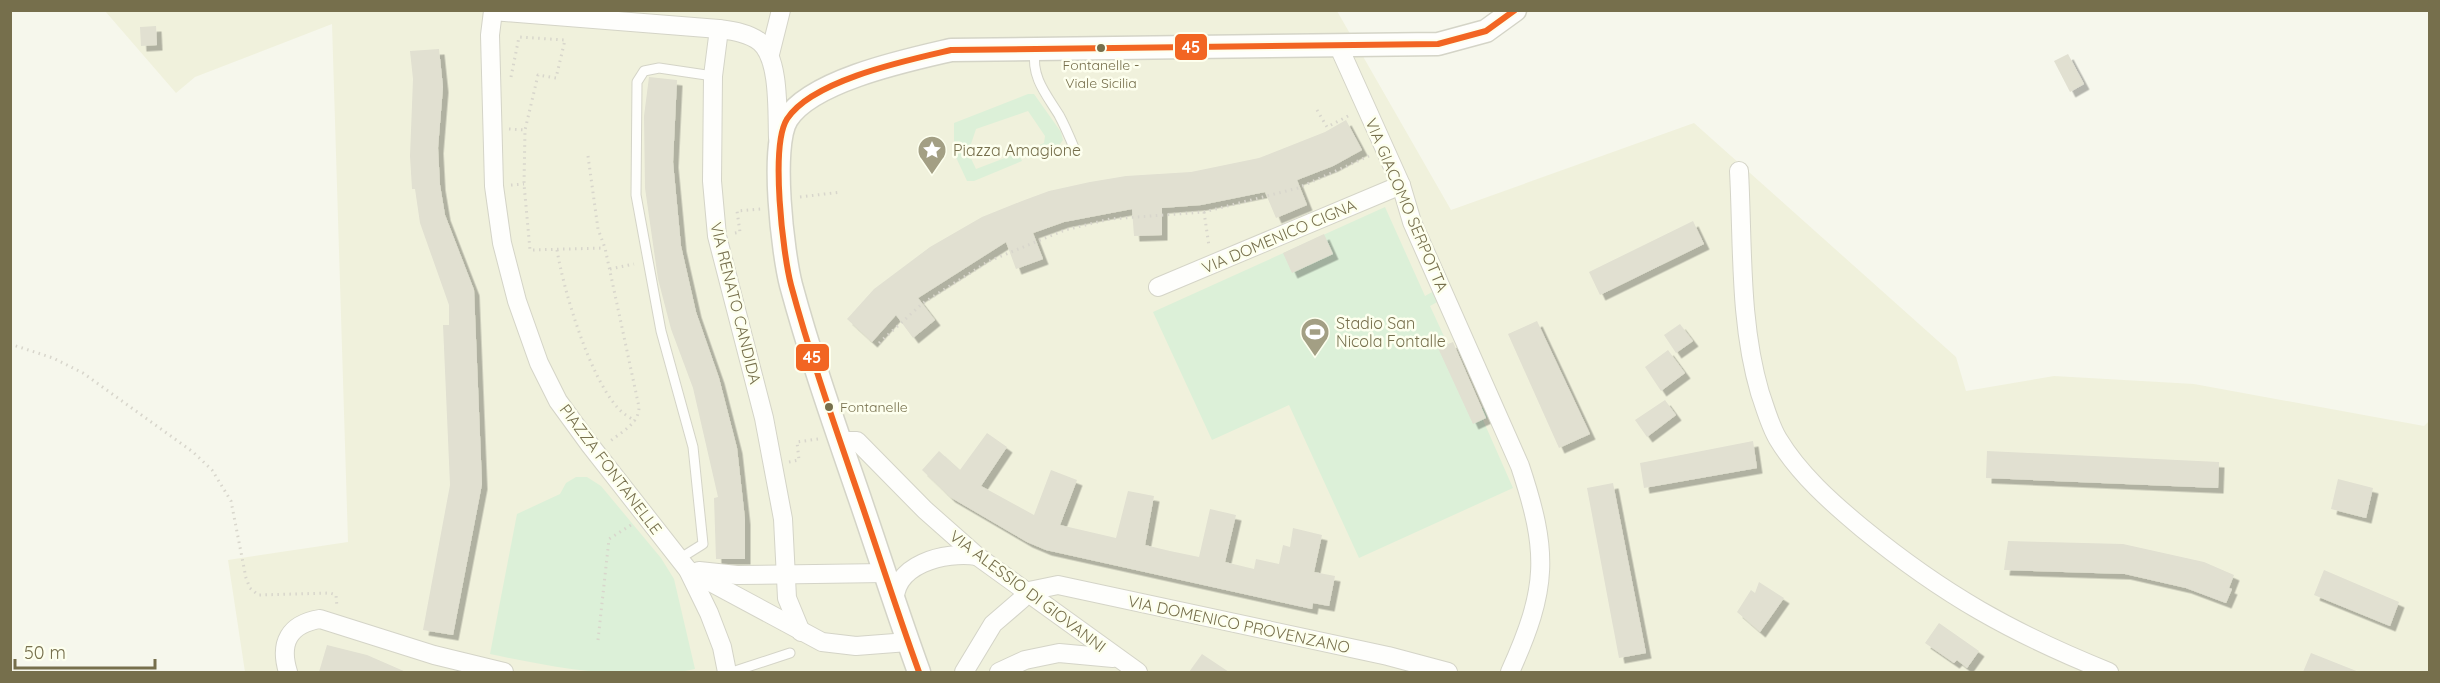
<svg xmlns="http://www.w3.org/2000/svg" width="2440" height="683" font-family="Quicksand,sans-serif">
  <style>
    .residential { fill: #f0f1dc }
    .green { fill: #dcf0d8 }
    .building { fill: #e1e0d1; filter: url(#shadow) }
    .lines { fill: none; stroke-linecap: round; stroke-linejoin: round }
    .service-casing { stroke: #d4d4c7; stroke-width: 11 }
    .minor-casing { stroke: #d4d4c7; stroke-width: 20 }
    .tertiary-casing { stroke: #d4d4c7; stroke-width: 25 }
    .path { stroke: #d8d6cc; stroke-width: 3; stroke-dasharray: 1.5 4.5; stroke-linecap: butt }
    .service { stroke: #fefefc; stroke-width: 9 }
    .minor { stroke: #fefefc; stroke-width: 18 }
    .tertiary { stroke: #fefefc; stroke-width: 22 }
    .bus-1-casing { stroke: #fdffee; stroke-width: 10 }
    .bus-1 { stroke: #f26522; stroke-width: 6 }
    .bus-dot { fill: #766f4c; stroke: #fdffee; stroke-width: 2 }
    .labels { text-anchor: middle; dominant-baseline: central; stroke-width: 5; stroke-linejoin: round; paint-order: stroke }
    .bus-label { font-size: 14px; fill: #766f4c; stroke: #fdffee }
    .poi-label { font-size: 16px; fill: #766f4c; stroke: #fdffee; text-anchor: start }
    .street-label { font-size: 16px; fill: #766f4c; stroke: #fdffee }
    .line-badge { stroke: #fdffee; stroke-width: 2 }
    .badge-label { font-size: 16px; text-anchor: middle; font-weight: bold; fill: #fff }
  </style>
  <defs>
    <filter id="shadow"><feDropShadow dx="5.5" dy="5.5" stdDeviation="0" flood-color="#0004"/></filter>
  </defs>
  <rect width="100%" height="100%" fill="#f6f7ec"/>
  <path class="residential" d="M105,11h1232l114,199 243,-87 262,234 10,34 88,-15 140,8 230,42 5,-5v251h-2184l-17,-112 120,-18 -16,-518 -137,53 -19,16z"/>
  <g class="green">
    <path d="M1028,94h6l27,38 2,8 -5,7 -25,9 -2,-7 13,-6 1,-7 -17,-25 -52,18 -5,15 -5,4 10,21 42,-16 4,8 -48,20h-7l-13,-28v-30z"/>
    <path d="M1385,207l40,89 9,-5 5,10 -9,5 48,104 8,-4 5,10 -8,4 30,68 -154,70 -70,-153 -77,35 -59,-128z"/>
    <path d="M576,477h11l14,9 60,72 13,21 21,90c-59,14 -146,-2 -205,-15l27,-140 43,-20 6,-11z"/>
  </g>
  <g class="building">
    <path d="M156,26l1,19 -16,1 -1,-19z"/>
    <path d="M439,49l4,38 -5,61 2,37 5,30 29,75 8,194 -29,151 -30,-5 27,-145 -7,-160h6v-20l-29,-82 -5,-34h-3l-2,-33 3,-77 -3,-28z"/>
    <path d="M2068,54l16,30 -14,8 -16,-31z"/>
    <path d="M649,77l28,3 -4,82 8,84 15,66 23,66 18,70 8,71v40h-29l-2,-61 4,-1 -25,-109 -22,-59 -13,-50 -13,-91 -1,-72z"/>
    <path d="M1346,120l16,30 -29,16 -36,14 10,25 -31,13 -11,-26 -64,13 -39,3v27l-28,1 -2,-27 -68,13 -31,11 10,26 -27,10 -10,-27 -88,56 17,22 -22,18 -17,-23 -24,27 -25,-23 27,-30 56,-42 52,-30 40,-16 27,-10 41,-9 36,-6 65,-4 68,-14 66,-26z"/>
    <path d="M1693,221l11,23 -104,51 -11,-23z"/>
    <path d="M1324,234l9,20 -41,19 -9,-20z"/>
    <path d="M1537,321l53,113 -31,14 -51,-114z"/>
    <path d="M1680,324l13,17 -17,12 -12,-18z"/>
    <path d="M1453,342l33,76 -13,6 -35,-76z"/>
    <path d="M1668,350l17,23 -24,18 -16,-24z"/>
    <path d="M1665,400l11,15 -29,22 -12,-17z"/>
    <path d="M987,433l20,14 -26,39 53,29 17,-45 26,10 -17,45 56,13 12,-47 26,5 -9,49 25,6 29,6 11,-48 26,6 -11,47 29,7 2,-10 23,5 4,-19 7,2 3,-19 29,7 -8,37 21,4 -6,30 -16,-3 -1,6 -266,-59 -19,-8 -77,-45 -28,-27 17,-19 21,19z"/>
    <path d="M1753,441l4,27 -113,20 -4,-25z"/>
    <path d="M1987,451l232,11 -1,26 -232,-10z"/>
    <path d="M2338,479l35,9 -7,30 -35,-9z"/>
    <path d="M1613,483l33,170 -27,5 -32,-170z"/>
    <path d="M2008,541l115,3 81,18 30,13 -5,13 3,1 -6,14 -40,-15 -61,-14 -121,-4z"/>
    <path d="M2324,570l75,32 -9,24 -76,-31z"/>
    <path d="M1759,582l25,16 -24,34 -23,-20 14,-22 4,3z"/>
    <path d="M1939,623l40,28 -12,17 -10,-8 -3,3 -29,-20z"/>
    <path d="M327,645l40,10 39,17h-87z"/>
    <path d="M2311,653l48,19h-56z"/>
    <path d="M1202,654l27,18h-40z"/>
  </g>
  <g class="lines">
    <g class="service-casing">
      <g id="service">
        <path d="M1035,51c-4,26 11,43 24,64 6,11 11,23 16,35"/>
        <path d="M679,559l24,-15 -10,-97 -32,-116 -25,-136 1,-113 7,-11 15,-3 54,8"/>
        <path d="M732,672l58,-19"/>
      </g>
    </g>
    <g class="minor-casing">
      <g id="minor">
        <path d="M719,29l-6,47 -1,105 5,55 47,182 19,101 4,79 14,34"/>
        <path d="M1338,45l63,140 11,37 108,244c29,87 28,122 -10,206"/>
        <path d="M770,54l11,-44"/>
        <path d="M1739,171c4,74 0,151 21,222 5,14 10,33 18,46 21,35 54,64 84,89 82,67 150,105 247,144"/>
        <path d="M1158,287l243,-102"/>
        <path d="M840,441h17l68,69 52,46 161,116"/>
        <path d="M688,570l134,72 34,4 52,-4"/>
        <path d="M699,571l38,4 148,-2"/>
        <path d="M1029,591l29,-6 330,71 60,16"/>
        <path d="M895,606c-5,-42 51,-55 82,-50"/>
        <path d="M288,672c-9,-29 1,-48 32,-53l114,36 70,17"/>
        <path d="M727,672l-5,-25 -13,-34 -21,-43 -98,-125 -32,-44 -19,-38 -22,-62 -15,-58 -8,-57 -4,-151 3,-24 226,18c14,2 30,4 41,13 20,17 17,70 18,96"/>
        <path d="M964,672l29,-48 29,-25"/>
        <path d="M999,672l26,-12 34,-7 54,5"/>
      </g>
    </g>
    <g class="tertiary-casing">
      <path id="tertiary" d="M919,672c-20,-55 -38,-111 -57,-167 -25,-73 -51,-146 -71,-220 -8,-31 -21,-139 -4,-166 25,-39 121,-59 164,-69l487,-6 48,-13 29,-21"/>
    </g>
    <g class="path">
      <path d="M511,77l8,-40 46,3 -9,38 -18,-3 -13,55 -1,54 6,66 75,-2"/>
      <path d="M1317,110l10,17 23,-12"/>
      <path d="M509,129l16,1"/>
      <path d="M588,156l10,73 7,19 34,159c0,17 -18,25 -30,35"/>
      <path d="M511,185l13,-1"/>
      <path d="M800,197l41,-5"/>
      <path d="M1204,212l5,34"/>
      <path d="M735,233l5,-1 -3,-21 24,-2"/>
      <path d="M557,250c7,42 32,125 60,157 5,6 12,10 18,14"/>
      <path d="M610,269l24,-5"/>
      <path d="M879,343l44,-40 66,-42 76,-31 45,-11 94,-7 94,-24 71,-32"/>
      <path d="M10,344l43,14 30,15 110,79 19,18 19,31 15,77 4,10 8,7 72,-2 6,2 1,12"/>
      <path d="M789,462l10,-2 -2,-18 21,-3"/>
      <path d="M598,640l11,-101 22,-14"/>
    </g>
    <use href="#service" class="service"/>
    <use href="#minor" class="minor"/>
    <use href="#tertiary" class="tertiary"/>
    <g class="bus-1-casing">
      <path id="bus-1" d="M919,672c-20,-55 -38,-111 -57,-167 -25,-73 -51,-146 -71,-220 -8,-31 -21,-139 -4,-166 25,-39 121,-59 164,-69l487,-6 48,-13 29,-21"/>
    </g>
    <use href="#bus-1" class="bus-1"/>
  </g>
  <defs>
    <g id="sight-pin" transform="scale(1.5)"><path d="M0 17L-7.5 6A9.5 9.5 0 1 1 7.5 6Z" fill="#a39f84" stroke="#fdffee"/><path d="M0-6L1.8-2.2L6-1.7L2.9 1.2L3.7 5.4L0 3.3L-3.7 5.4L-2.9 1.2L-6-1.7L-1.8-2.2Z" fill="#fff"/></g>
    <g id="stadium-pin" transform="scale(1.5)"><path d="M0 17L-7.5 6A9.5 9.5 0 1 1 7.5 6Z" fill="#a39f84" stroke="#fdffee"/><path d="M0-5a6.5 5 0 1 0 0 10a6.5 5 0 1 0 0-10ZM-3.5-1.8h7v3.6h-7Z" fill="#fff"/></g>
  </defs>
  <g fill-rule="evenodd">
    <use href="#sight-pin" x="932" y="150"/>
    <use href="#stadium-pin" x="1315" y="332"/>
  </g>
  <g class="bus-dot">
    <circle cx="1101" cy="48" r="5"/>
    <circle cx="829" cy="407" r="5"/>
  </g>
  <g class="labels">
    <g class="bus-label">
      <text x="1101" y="65">Fontanelle -<tspan x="1101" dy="18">Viale Sicilia</tspan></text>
      <text x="840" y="407" text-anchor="start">Fontanelle</text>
    </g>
    <g class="poi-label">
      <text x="953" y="150">Piazza Amagione</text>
      <text x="1336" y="323">Stadio San<tspan x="1336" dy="18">Nicola Fontalle</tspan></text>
    </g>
    <g class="street-label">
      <text transform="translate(1407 205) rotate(67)">VIA GIACOMO SERPOTTA</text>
      <text transform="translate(1279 236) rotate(-23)">VIA DOMENICO CIGNA</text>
      <text transform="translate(736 303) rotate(76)">VIA RENATO CANDIDA</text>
      <text transform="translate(611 469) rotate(53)">PIAZZA FONTANELLE</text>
      <text transform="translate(1028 591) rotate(37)">VIA ALESSIO DI GIOVANNI</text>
      <text transform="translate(1239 624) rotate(12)">VIA DOMENICO PROVENZANO</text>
    </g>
  </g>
  <g class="line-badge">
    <rect x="1174" y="33" width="34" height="28" rx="6" fill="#f26522"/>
    <rect x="795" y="343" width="35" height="29" rx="6" fill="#f26522"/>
  </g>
  <g class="badge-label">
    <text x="1191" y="53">45</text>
    <text x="812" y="363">45</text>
  </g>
  <rect width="2440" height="683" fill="none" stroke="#766f4c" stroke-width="24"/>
  <path d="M15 659v9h140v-9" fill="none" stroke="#766f4c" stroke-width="3"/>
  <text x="24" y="659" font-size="18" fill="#766f4c" stroke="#fdffee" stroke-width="4.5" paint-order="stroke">50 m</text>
</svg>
